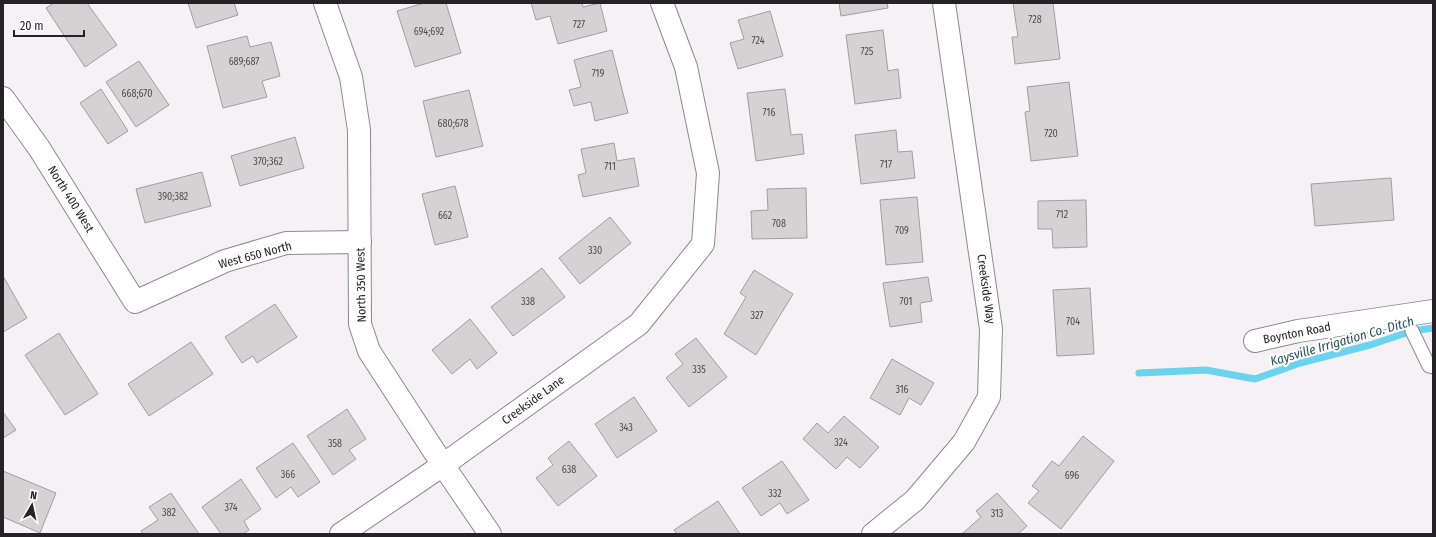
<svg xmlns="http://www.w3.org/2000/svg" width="1436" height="537" font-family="'Fira Sans Condensed',sans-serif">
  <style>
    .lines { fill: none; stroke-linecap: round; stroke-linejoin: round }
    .stream { stroke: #6ad3ef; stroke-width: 7 }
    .building { fill: #d6d1d3; stroke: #a29da0 }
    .lane-casing { stroke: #8c898c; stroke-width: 15 }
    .street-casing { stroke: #8c898c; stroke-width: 24 }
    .lane { stroke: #fff; stroke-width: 13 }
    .street { stroke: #fff; stroke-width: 22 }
    .labels { text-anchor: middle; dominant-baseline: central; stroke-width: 4; stroke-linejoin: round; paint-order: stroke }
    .number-label { font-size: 10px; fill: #514e50 }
    .street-label { font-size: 12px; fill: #252325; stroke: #fff }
    .water-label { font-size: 13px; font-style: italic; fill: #22505c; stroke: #fff }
  </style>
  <rect width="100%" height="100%" fill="#f5f1f5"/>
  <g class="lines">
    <path class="stream" d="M1139,373l67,-3 49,9 45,-16 70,-18 42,-14 21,-3"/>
  </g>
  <g class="building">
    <path d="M54,3h33l30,42 -32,22 -39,-59z"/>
    <path d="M188,3h46l4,12 -42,13z"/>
    <path d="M424,3h22l15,50 -46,14 -18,-56z"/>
    <path d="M531,3h51l1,4 17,-4 7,28 -49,13 -8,-28 -14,4z"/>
    <path d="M839,3h48l1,5 -47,8z"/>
    <path d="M1013,3h40l7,56 -45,5 -3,-27h6z"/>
    <path d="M770,11l13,45 -45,13 -8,-26 14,-4 -6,-19z"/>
    <path d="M883,30l5,41 10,-2 3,29 -46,6 -9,-69z"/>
    <path d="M247,36l3,11 21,-5 9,34 -18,5 5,16 -44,11 -16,-62z"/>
    <path d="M612,50l16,63 -33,8 -4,-19 -17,4 -5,-16 12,-3 -7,-27z"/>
    <path d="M139,61l30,44 -33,22 -30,-45z"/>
    <path d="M1069,82l9,74 -47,5 -6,-49 5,-1 -3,-24z"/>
    <path d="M101,89l27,42 -20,13 -28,-41z"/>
    <path d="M785,89l6,46 11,-1 2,20 -48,7 -9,-68z"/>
    <path d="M469,90l14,56 -47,11 -13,-56z"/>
    <path d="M896,130l2,22 14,-1 3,27 -54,6 -6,-49z"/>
    <path d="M295,137l9,31 -64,18 -9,-30z"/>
    <path d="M614,143l3,18 17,-3 5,28 -56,11 -5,-22 8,-2 -5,-24z"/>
    <path d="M202,172l9,34 -66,17 -9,-34z"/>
    <path d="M1391,178l3,42 -79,6 -4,-42z"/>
    <path d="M455,186l13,51 -33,8 -13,-51z"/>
    <path d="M806,188l1,50 -55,1 -1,-28 17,-1 -1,-21z"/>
    <path d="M917,197l6,65 -37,3 -6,-65z"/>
    <path d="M1086,200l1,47 -34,1 -1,-19h-14v-28z"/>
    <path d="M610,217l21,26 -51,41 -21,-26z"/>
    <path d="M542,268l23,29 -52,39 -22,-29z"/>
    <path d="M754,270l39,24 -37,61 -32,-21 22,-37 -6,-4z"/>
    <path d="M3,276l24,42 -24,14z"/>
    <path d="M928,277l4,24 -12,2 2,19 -32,5 -7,-44z"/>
    <path d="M1090,288l4,66 -37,2 -4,-66z"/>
    <path d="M275,304l22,33 -40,26 -4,-7 -11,7 -17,-26z"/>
    <path d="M470,319l27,34 -20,16 -7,-10 -18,15 -20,-24z"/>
    <path d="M59,333l39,61 -33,21 -40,-60z"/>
    <path d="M696,338l31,39 -38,30 -23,-29 17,-14 -8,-10z"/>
    <path d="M191,342l22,32 -64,42 -21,-32z"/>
    <path d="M892,359l42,24 -13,22 -12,-7 -9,17 -30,-17z"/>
    <path d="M634,397l23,34 -40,27 -22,-34z"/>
    <path d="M347,409l19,30 -17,11 7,9 -23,16 -26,-39z"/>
    <path d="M3,412l13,18 -13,8z"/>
    <path d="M844,416l35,31 -19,21 -13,-11 -11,12 -33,-30 14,-16 11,10z"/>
    <path d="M1083,436l31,25 -53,68 -33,-26 11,-12 -7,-5 20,-25 7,5z"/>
    <path d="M569,441l28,35 -39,30 -22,-28 17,-13 -5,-7z"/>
    <path d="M293,443l27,39 -22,15 -7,-10 -15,11 -20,-30z"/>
    <path d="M782,461l27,39 -22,14 -7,-11 -19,13 -19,-28z"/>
    <path d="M3,471l53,22 -16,40 -37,-16z"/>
    <path d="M241,479l20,30 -17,12 5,9 -6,4h-22l-19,-27z"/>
    <path d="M171,493l28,41h-56l-2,-3 17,-11 -9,-13z"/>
    <path d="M997,493l30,33 -9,8h-56l19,-17 -5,-6z"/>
    <path d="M718,501l22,33h-63l-3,-4z"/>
  </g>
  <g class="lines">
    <g class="lane-casing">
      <path id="lane" d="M1412,331l17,35 4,1"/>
    </g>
    <g class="street-casing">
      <g id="street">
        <path d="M325,3l26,74 8,53 1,194 9,27 74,114 47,69"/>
        <path d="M3,98l36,50 96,154 90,-41 61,-18 74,-1"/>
        <path d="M1255,341l43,-10 135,-20"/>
        <path d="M341,534l102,-69 196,-141 64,-80 5,-71 -22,-106 -24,-64"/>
        <path d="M873,534l42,-34 49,-58 25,-45 2,-68 -47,-326"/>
      </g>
    </g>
    <use href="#lane" class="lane"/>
    <use href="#street" class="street"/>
  </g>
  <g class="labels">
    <g class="number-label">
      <text x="1035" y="20">728</text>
      <text x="579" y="25">727</text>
      <text x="429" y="32">694;692</text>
      <text x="758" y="41">724</text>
      <text x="867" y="52">725</text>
      <text x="244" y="62">689;687</text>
      <text x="598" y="74">719</text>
      <text x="137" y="94">668;670</text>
      <text x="769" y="113">716</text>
      <text x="453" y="124">680;678</text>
      <text x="1051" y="134">720</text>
      <text x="268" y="162">370;362</text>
      <text x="886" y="165">717</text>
      <text x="610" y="167">711</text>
      <text x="173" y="197">390;382</text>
      <text x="1062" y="215">712</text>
      <text x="445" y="216">662</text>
      <text x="779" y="224">708</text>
      <text x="902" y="231">709</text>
      <text x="595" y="251">330</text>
      <text x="528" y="302">338</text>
      <text x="906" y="302">701</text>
      <text x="757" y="316">327</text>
      <text x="1073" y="322">704</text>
      <text x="699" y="370">335</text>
      <text x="902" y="390">316</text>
      <text x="626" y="428">343</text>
      <text x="841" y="443">324</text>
      <text x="335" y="444">358</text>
      <text x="569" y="470">638</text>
      <text x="288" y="475">366</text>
      <text x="1072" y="476">696</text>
      <text x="775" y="494">332</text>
      <text x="231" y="508">374</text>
      <text x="169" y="513">382</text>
      <text x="997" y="514">313</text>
    </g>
    <g class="street-label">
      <text transform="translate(71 199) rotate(58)">North 400 West</text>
      <text transform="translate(255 255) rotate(-15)">West 650 North</text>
      <text transform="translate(361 285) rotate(-91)">North 350 West</text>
      <text transform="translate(986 289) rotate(82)">Creekside Way</text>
      <text transform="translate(1297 333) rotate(-11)">Boynton Road</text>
      <text transform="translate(533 400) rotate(-36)">Creekside Lane</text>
    </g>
    <g class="water-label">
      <text transform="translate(1342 341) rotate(-16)">Kaysville Irrigation Co. Ditch</text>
    </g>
  </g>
  <rect width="1436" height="537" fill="none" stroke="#252325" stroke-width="8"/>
  <g transform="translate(32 505) rotate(9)" stroke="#ffffff" stroke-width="3" paint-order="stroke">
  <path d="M0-3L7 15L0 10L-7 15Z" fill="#252325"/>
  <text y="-6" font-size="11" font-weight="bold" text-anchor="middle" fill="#252325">N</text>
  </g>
  <path d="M14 30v6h70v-6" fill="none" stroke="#252325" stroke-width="2"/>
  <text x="20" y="30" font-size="12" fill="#252325" stroke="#ffffff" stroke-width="3" paint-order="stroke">20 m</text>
</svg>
